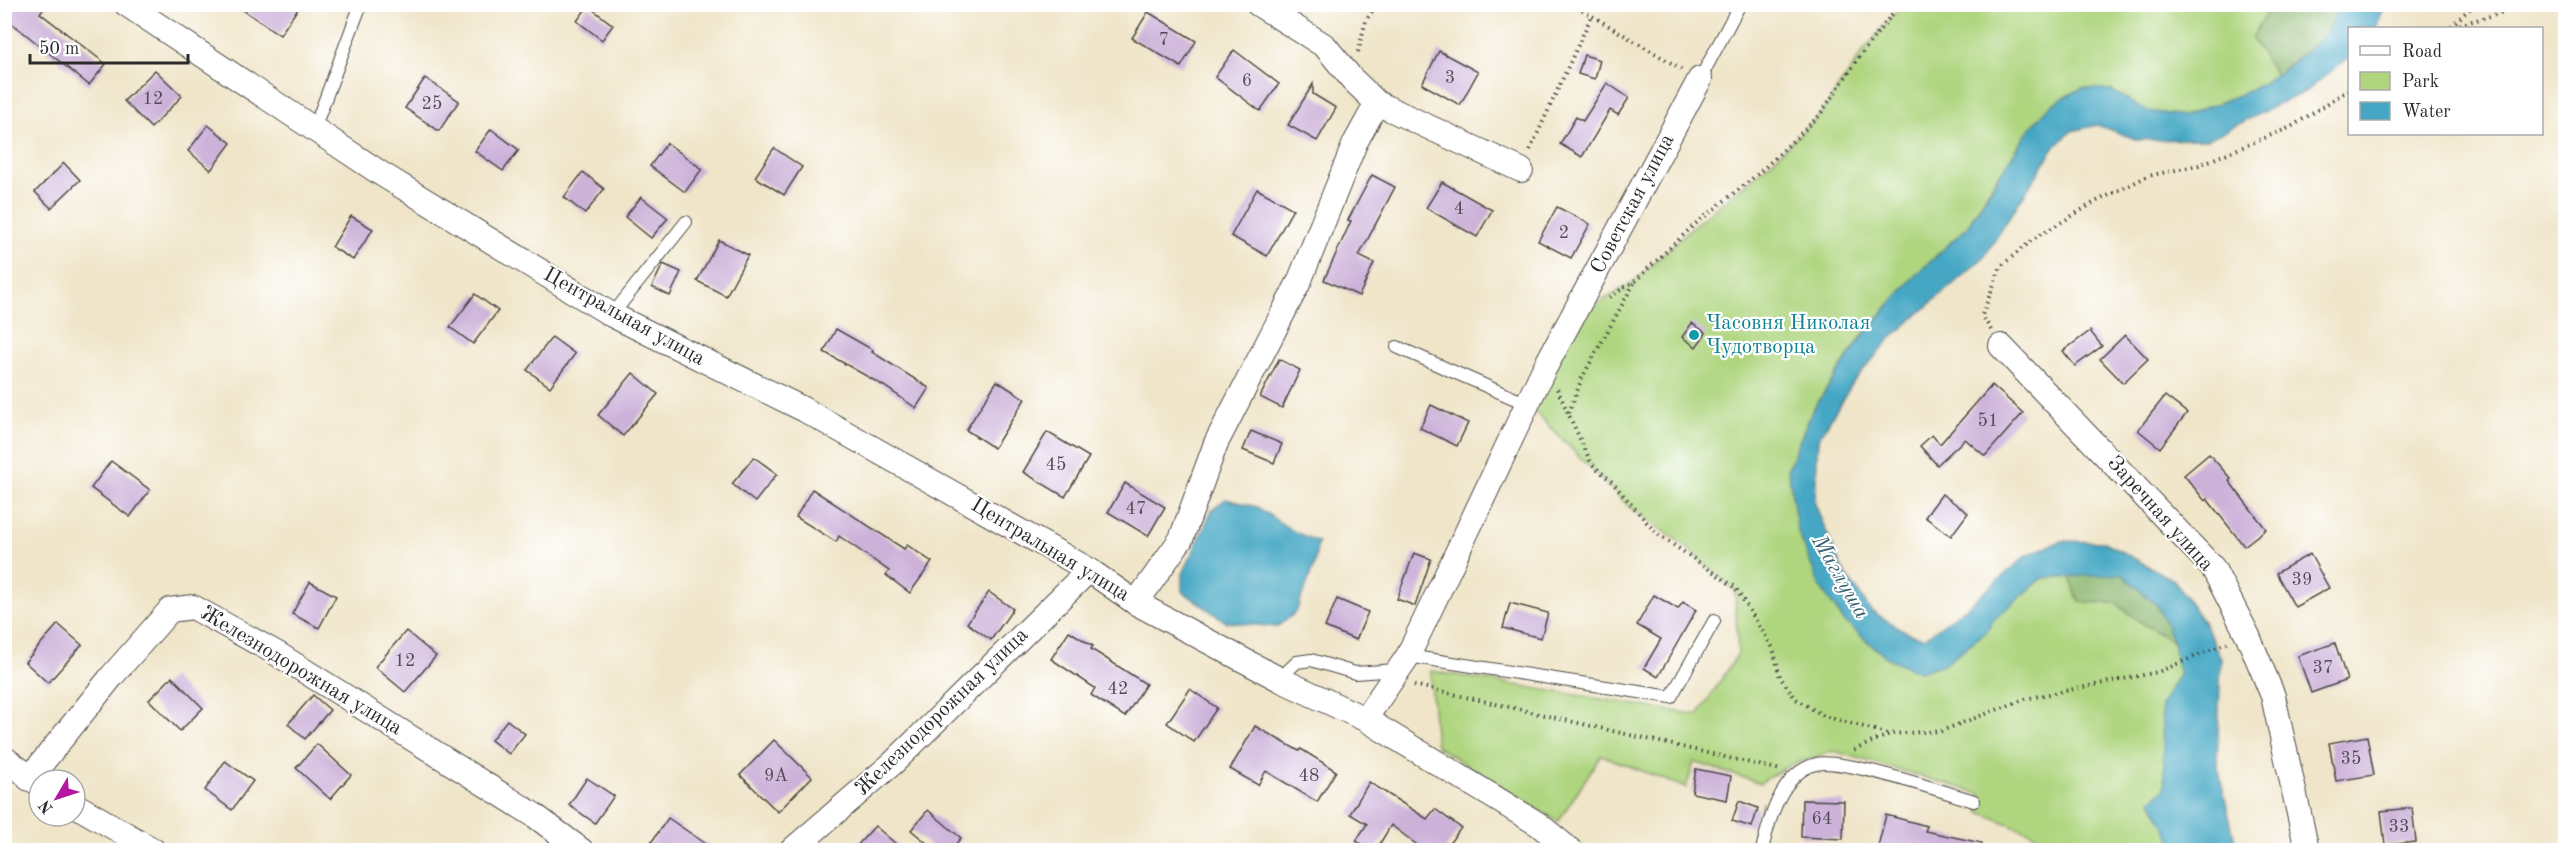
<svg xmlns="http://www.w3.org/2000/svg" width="2570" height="855" font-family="'Old Standard TT',serif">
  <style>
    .green { fill: #afd57f; stroke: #6d8055; stroke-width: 1.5 }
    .forest { fill: #8bb66e; stroke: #5b704c; stroke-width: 1.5 }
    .water { fill: #45a7c4; stroke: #386978; stroke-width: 1.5 }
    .building { fill: #ccb1d9 }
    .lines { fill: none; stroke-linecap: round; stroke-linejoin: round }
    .service-casing { stroke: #494743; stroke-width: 14 }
    .minor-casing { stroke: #494743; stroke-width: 26 }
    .path { stroke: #494743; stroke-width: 4; stroke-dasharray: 1.5 4.5; stroke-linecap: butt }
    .service { stroke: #fff; stroke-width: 12 }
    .minor { stroke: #fff; stroke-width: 24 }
    .culture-dot { fill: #0f9aa8; stroke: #fff; stroke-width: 2 }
    .labels { text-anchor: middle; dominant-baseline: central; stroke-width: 4.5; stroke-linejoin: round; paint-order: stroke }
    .number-label { font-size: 18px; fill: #534c56 }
    .street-label { font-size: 21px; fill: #2b2b2b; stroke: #fff }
    .culture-label { font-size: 21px; fill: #0d838f; stroke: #fff; text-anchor: start }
    .water-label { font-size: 22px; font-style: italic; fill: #376370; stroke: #fff }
  </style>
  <rect width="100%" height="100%" fill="#fff"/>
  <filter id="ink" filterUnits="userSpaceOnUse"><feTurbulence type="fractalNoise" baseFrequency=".0167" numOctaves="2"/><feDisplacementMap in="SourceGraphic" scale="12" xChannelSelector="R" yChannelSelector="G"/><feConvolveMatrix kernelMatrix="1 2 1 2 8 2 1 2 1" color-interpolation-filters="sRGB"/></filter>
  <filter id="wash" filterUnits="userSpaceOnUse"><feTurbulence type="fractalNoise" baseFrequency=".008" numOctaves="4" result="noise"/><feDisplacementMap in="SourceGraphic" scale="24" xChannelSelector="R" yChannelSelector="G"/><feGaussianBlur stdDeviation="1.35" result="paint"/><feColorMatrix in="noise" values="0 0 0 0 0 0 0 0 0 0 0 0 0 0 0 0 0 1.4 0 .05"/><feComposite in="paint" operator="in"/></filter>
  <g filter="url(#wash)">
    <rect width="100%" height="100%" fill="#f0e5c9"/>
    <g class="green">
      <path d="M1902,5h369l-19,33 24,37 -27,16 -65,25 -37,-5 -36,-21 -29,-2 -86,90 -29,49 -54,51 -49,55 -51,76 -25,59 32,119 24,34 42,36 33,15 25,-8 42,-32 7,-12 50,-42 26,-3 10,27 37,1 20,16 37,23 7,32 -19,31 4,84 -14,11 26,50h-103l-95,-38 2,-18 -147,-43 -46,15 -28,17 -66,-21 -8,26 -85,-33 -43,67 -122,-76 -6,-75 268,44 40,-61 -3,-63 -50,-45 -56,-39 -102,-103 44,-84 64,-39 58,-55 65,-52 61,-58 46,-67z"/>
      <path d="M1763,802l-8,48h-6z"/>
    </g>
    <g class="forest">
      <path d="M2271,5h69l-15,30 -49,40 -24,-37z"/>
      <path d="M2122,574l37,33 14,35 -37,-23 -20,-16 -37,-1 -10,-27z"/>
    </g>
    <g class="water">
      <path d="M2340,5h45l-9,23h-26l-1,29 -41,33 -100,49 -70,1 -41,-15 -25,6 -16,14 -72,112 -93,81 -37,43 -36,58 -3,65 26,63 30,44 39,23 14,4 44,-32 58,-50 35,-15 43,1 70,38 30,43 17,35 -4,105 20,87h-60l-26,-50 14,-11 -4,-84 18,-31 -6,-32 -14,-35 -37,-33 -79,4 -50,42 -7,12 -42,32 -25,8 -33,-15 -42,-36 -24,-34 -23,-58 -9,-61 25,-59 52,-76 48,-55 54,-51 61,-96 23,-26 31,-17 29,2 36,21 37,5 65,-25 35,-21 41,-35z"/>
      <path d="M1226,499l31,8 36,24 25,11 -4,24 -18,46 -19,15 -51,-5 -44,-31v-15l30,-66z"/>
    </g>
    <g id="blocks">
      <g class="building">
        <path d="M4,4h43l-7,9 66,51 -17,21 -85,-68z"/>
        <path d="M234,4h67l-21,31z"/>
        <path d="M588,6l25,19 -11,15 -25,-19z"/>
        <path d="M1148,12l48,29 -15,26 -49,-29z"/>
        <path d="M1234,50l45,34 -19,27 -45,-34z"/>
        <path d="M1439,51l39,21 -18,33 -38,-21z"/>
        <path d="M1584,55l16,5 -5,19 -17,-5z"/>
        <path d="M155,70l27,26 -31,32 -27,-27z"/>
        <path d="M425,78l34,23 -20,30 -34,-23z"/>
        <path d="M1607,83l22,15 -11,17 -8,-5 -28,47 -22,-13 16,-27 7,4z"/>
        <path d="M1313,84v10l23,14 -19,33 -29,-16z"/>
        <path d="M208,125l23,18 -20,27 -23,-19z"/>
        <path d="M491,129l28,21 -16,21 -28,-20z"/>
        <path d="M667,143l35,26 -17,23 -35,-26z"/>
        <path d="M774,148l28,19 -18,28 -29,-18z"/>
        <path d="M64,163l16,17 -29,28 -16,-16z"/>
        <path d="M583,172l21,17 -19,25 -21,-17z"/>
        <path d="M1372,175l23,12 -36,69 15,7 -15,33 -35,-16 27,-59 -3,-1z"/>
        <path d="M1442,182l50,28 -15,27 -51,-29z"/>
        <path d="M1257,189l36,20 -26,47 -36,-20z"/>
        <path d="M641,197l27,21 -17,20 -26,-21z"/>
        <path d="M1557,207l33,17 -19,34 -33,-17z"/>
        <path d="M351,216l22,13 -20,31 -21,-13z"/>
        <path d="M719,240l29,15 -22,41 -29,-15z"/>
        <path d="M663,264l18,8 -11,24 -18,-9z"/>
        <path d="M475,294l23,17 -25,33 -23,-17z"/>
        <path d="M1692,323l14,10 -10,14 -14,-10z"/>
        <path d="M836,329l37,21 -1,2 57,36 -13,20 -32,-22 -60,-34z"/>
        <path d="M2090,331l12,15 -27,20 -12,-15z"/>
        <path d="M2125,335l23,24 -25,24 -23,-24z"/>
        <path d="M552,337l23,17 -25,33 -23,-17z"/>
        <path d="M1279,359l21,11 -18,38 -22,-11z"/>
        <path d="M633,373l25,21 -35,42 -25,-21z"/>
        <path d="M997,381l28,18 -31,49 -28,-18z"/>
        <path d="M1992,385l31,28 -38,43 -20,-17 -28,26 -17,-19 12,-11 8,9z"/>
        <path d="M2165,396l22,17 -27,35 -22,-18z"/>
        <path d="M1431,405l37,18 -11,23 -37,-18z"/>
        <path d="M1251,431l31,13 -8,19 -31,-13z"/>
        <path d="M1047,432l42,25 -24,40 -42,-25z"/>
        <path d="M2209,454l22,25 -2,2 37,48 -22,17 -37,-47 -2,2 -21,-26z"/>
        <path d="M754,457l23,17 -22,28 -23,-18z"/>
        <path d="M111,461l39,29 -20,27 -39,-29z"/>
        <path d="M1125,483l40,24 -17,29 -40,-24z"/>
        <path d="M812,489l92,60 3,-4 25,17 -22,31 -24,-18 3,-4 -50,-35 -3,6 -40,-25z"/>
        <path d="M1942,494l26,19 -17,23 -26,-19z"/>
        <path d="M1414,553l17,6 -16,47 -18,-7z"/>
        <path d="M2310,554l19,34 -34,19 -19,-34z"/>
        <path d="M310,582l26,14 -17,32 -27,-14z"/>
        <path d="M989,592l24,17 -22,31 -24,-17z"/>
        <path d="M1654,595l24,14 5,-7 13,8 -38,67 -14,-9 17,-29 -24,-14z"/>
        <path d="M1337,599l31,13 -12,28 -31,-13z"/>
        <path d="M1510,603l38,10 -7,25 -38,-10z"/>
        <path d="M58,624l24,21 -34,38 -23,-21z"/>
        <path d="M406,631l30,25 -31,36 -30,-25z"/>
        <path d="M1069,631l24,15 -2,3 55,35 -21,33 -34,-22 4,-7 -44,-29z"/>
        <path d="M2335,643l12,37 -36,13 -13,-37z"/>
        <path d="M172,677l31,31 -23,23 -31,-31z"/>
        <path d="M1190,689l27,19 -23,34 -27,-19z"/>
        <path d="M313,695l17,15 -25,29 -17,-15z"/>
        <path d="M507,720l18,14 -16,20 -18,-14z"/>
        <path d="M1255,726l44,25 2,-2 35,22 -19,31 -51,-31 -8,14 -28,-16z"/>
        <path d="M2367,736l7,39 -38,6 -7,-38z"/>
        <path d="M774,740l38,37 -34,35 -38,-37z"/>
        <path d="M317,744l34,31 -21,24 -34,-31z"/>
        <path d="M225,761l28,20 -21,29 -27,-20z"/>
        <path d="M1696,769l35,7 -4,24 -35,-7z"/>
        <path d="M587,778l27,18 -19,27 -26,-18z"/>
        <path d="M1369,782l58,37 8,-10 26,19 -17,22h-20l-33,-25 -15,25h-4l-16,-9 11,-17 -17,-10z"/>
        <path d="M1802,800l42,1 -1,38 -42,-2z"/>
        <path d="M1739,801l19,7 -6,19 -20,-6z"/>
        <path d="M2412,808l4,34 -31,3 -4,-34z"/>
        <path d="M928,810l33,28 -11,12h-15l-24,-20z"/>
        <path d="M1886,815l41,11 -2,5 57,12 -1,7h-104z"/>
        <path d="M668,818l47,32h-69z"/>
        <path d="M875,826l28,24h-50z"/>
      </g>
    </g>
  </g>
  <g filter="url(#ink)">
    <use href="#blocks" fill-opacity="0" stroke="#494743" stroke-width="1.5"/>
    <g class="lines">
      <g class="service-casing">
        <g id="service">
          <path d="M1700,79l40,-75"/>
          <path d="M314,129l47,-125"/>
          <path d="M612,315l74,-93"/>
          <path d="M1397,347l130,57"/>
          <path d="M1408,656l263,41 43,-76"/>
          <path d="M1279,679l18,-17 14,-2 44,13 41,-3"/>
          <path d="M1762,850c7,-30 19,-77 54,-86 24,-7 128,28 158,37"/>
        </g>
      </g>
      <g class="minor-casing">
        <g id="minor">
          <path d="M126,4l254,169 232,142 191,94 286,161 47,33 143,76 86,40 173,105 32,26"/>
          <path d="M1258,4l67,42 27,33 25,24 144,67"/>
          <path d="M2001,346l212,222 35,68 25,60 34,154"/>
          <path d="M1136,603l45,-64 35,-96 83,-161 56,-139 22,-40"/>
          <path d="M1365,719l43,-63 135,-285 157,-292"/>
          <path d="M4,758l35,26"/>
          <path d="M29,779l83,-103 58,-66 23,-3 83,46 258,162 47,35"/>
          <path d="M75,805l78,45"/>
          <path d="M792,850l101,-87 196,-193"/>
        </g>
      </g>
      <g class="path">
        <path d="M1572,4l111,66"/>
        <path d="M2451,26l24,-22"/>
        <path d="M2448,28l63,-18 8,-6"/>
        <path d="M1358,52l8,-32 11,-16"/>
        <path d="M1530,150l61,-133"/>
        <path d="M1609,297l26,-16 58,-55 65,-52 61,-58 46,-67 35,-45"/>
        <path d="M1991,330l-9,-15 19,-49 34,-28 60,-36 53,-26 51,-11 92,-38 59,-38"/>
        <path d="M1557,389l34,74 21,19 44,51 79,54 38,61 7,29 16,22 28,17 66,18"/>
        <path d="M1569,413l13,-35 52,-95"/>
        <path d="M1414,685l367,85"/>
        <path d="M1854,750l36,-16 51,-3 84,-32 133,-27 69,-29"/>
      </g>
      <use href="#service" class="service"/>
      <use href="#minor" class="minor"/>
    </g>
  </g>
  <circle class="culture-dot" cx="1694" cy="335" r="6"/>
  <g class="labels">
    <g class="number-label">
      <text x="1164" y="40">7</text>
      <text x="1450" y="78">3</text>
      <text x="1247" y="81">6</text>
      <text x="153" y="99">12</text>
      <text x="432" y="104">25</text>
      <text x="1459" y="209">4</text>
      <text x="1564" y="233">2</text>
      <text x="1988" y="421">51</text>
      <text x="1056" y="465">45</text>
      <text x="1136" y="509">47</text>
      <text x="2302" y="580">39</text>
      <text x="405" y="661">12</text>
      <text x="2323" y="668">37</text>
      <text x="1118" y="689">42</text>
      <text x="2351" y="759">35</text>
      <text x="776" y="776">9А</text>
      <text x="1309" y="776">48</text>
      <text x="1822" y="819">64</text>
      <text x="2399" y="827">33</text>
    </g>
    <g class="street-label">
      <text transform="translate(1633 204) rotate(-62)">Советская улица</text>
      <text transform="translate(624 317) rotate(29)">Центральная улица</text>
      <text transform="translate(2160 514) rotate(48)">Заречная улица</text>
      <text transform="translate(1050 550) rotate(31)">Центральная улица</text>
      <text transform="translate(301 671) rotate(31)">Железнодорожная улица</text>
      <text transform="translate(942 712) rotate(-44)">Железнодорожная улица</text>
    </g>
    <g class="culture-label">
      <text x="1706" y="323">Часовня Николая<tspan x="1706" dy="24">Чудотворца</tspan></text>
    </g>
    <g class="water-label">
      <text transform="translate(1840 577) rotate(60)">Маглуша</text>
    </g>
  </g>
  <rect width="2570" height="855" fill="none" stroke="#fff" stroke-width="24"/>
  <rect x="2348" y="27" width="195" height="108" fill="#ffffff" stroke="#aaaaaa" stroke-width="1.5"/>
  <rect x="2360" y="46" width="30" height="9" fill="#ffffff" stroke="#aaaaaa" stroke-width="1.5"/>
  <text x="2402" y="57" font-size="18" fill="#2b2b2b">Road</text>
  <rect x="2360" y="72" width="30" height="18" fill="#afd57f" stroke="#aaaaaa" stroke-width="1.5"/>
  <text x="2402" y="87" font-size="18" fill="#2b2b2b">Park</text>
  <rect x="2360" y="102" width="30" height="18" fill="#45a7c4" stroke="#aaaaaa" stroke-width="1.5"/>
  <text x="2402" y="117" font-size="18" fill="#2b2b2b">Water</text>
  <g transform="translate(57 798) rotate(231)"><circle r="28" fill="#ffffff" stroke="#aaaaaa" stroke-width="1.5"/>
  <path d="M0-4.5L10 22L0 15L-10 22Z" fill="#b5179e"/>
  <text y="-9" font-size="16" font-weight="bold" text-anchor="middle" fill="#2b2b2b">N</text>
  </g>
  <path d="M30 54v9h158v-9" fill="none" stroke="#2b2b2b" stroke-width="3"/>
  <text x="39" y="54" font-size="18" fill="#2b2b2b" stroke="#ffffff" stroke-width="4.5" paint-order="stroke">50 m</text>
</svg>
